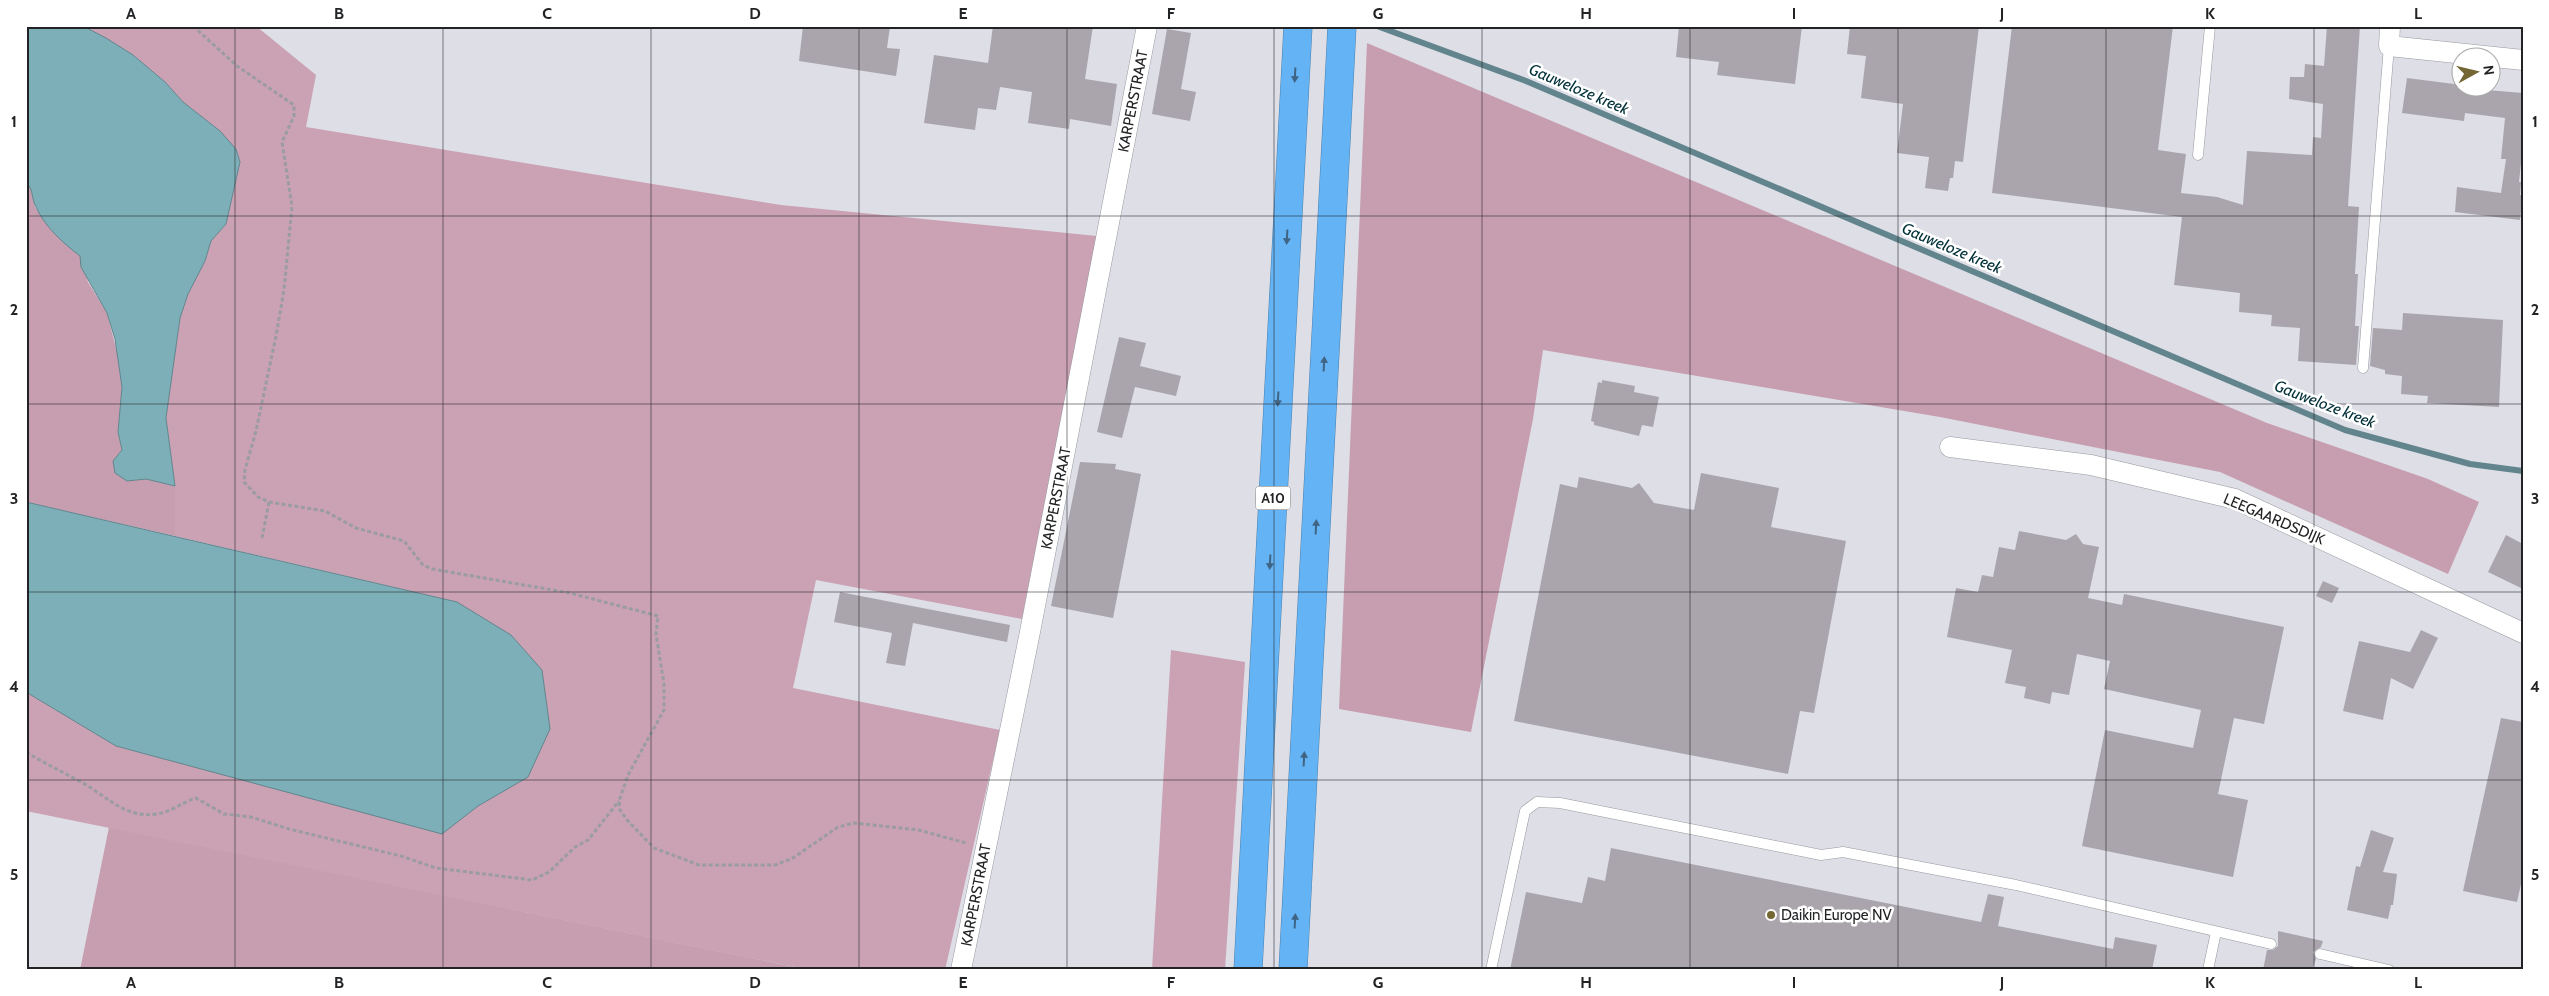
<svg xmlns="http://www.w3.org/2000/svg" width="2549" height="996" font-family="Cabin,sans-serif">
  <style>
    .green { fill: #c79eb0 }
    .forest { fill: #cba1b4 }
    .water { fill: #7dafb9; stroke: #62858d }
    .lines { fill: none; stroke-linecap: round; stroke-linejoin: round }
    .stream { stroke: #62858d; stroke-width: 6 }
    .building { fill: #aaa5ac }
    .service-casing { stroke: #97989f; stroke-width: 11 }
    .minor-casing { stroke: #97989f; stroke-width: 21 }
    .motorway-casing { stroke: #4d81ac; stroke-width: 29 }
    .path { stroke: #9b9ca1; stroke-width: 3; stroke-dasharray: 4 2.5; stroke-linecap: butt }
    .service { stroke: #fff; stroke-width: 10 }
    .minor { stroke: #fff; stroke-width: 20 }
    .motorway { stroke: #64b3f5; stroke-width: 28 }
    .oneway { fill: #406483 }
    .grid { fill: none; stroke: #222325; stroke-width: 1; stroke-opacity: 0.55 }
    .poi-dot { fill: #756734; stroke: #fff; stroke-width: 2 }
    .labels { text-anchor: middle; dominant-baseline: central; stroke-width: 5; stroke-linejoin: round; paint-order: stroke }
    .shield { fill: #fff; stroke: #646566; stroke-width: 1 }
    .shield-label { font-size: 14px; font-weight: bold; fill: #222325 }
    .street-label { font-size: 15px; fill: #222325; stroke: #fff }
    .poi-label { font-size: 15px; fill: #222325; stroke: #fff; text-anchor: start }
    .water-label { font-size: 16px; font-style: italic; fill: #003038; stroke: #fff }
    .neatline { fill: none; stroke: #222325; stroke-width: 2 }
    .grid-label { font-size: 16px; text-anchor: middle; font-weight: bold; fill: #222325 }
  </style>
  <rect width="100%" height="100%" fill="#dddee6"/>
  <g class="green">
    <path d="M1367,43l900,380 161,56 51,23 -31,72 -228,-102 -280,-55 -397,-67 -10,69 -62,313 -132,-23z"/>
    <path d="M26,182l5,6 4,19 17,24 28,25 8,26 19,31 13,51 2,23 -4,45 4,18 -9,11 14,20 19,-2 29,7v50l-149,-34z"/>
    <path d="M109,827l701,143h-730z"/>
  </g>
  <g class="forest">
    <path d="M83,26h173l60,49 -10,52 475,78 316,31 -75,383 -206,-39 -23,108 207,42 -55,240h-135l-784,-159v-119l90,54 326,87 36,-27 -21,-204 -282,-66v-50l-9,-68 14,-100 8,-24 17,-33 6,-20 15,-17 14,-62 -20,-31 -37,-29 -18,-20 -32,-27z"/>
    <path d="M1171,650l74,12 -20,308h-73z"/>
  </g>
  <g class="water">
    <path d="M26,26h57l23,12 27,17 32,27 18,20 37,29 16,18 4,13 -14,62 -15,17 -6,20 -17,33 -8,24 -14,100 9,68 -29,-7 -19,2 -12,-8 -2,-12 9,-11 -4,-18 4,-45 -7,-48 -8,-26 -26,-46 -1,-11c-17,-13 -35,-29 -44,-49 -5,-9 -2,-17 -10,-25z"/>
    <path d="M26,502l431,100 54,33 31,35 8,59 -22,48 -50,29 -36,28 -326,-88 -90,-54z"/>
  </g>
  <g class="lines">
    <path class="stream" d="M1377,26l149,55 819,349 125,34 53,7"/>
  </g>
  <g class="building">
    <path d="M803,26h87l-3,22 13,1 -4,27 -97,-15z"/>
    <path d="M993,26h100l-8,53 32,5 -6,42 -41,-7 -1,10 -41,-6 4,-31 -32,-5 -4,23 -18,-2 -3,22 -51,-7 10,-68 54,8z"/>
    <path d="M1679,26h123l-7,58 -78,-9 2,-13 -43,-5z"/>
    <path d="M1850,26h129l-16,136 -8,-1 -2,17h-3l-2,13 -23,-3 4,-31 -32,-4 6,-49 -42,-6 5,-42 -19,-2z"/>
    <path d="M2012,26h161l-15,124 28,4 -5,39 36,4 26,8 4,-54 65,4 1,-18 8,1 2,-34 -34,-5 1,-22h14l1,-13 19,2 3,-40h33l-12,180 11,1 -4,67h3l-3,52h4l-3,39 -58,-4 2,-33 -29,-2 1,-11 -33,-3 1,-19 -66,-8 8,-68 -190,-24z"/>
    <path d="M1167,29l24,4 -10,56 15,3 -6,29 -38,-7z"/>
    <path d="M2407,78l55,7v3l61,5v51l-4,38h2l-1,13h3l-3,25 -65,-8 2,-25 44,6 5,-34h-5l4,-41 -40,-5 -1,8 -62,-8z"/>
    <path d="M2403,313l100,7 -4,87 -72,-4 1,-7 -27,-2 1,-18 -17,-2v-4l-15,-4 3,-38 29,2z"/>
    <path d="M1119,337l27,6 -6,23 41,10 -5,20 -41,-9 -13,51 -25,-6z"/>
    <path d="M1602,380l33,6 -1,6 25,5 -6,30 -11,-2 -3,11 -45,-11v-3l-3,-1 7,-39 4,1z"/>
    <path d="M1080,462l36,2 -1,5 26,5 -28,144 -62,-12z"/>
    <path d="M1701,473l78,15 -8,39 75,14 -32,172 -14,-2 -12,63 -274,-53 46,-237 17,4 2,-11 53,11 7,-5 15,20 40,7z"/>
    <path d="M2019,531l47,9 10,-6 7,10 16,3 -11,51 34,7 2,-11 160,33 -20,97 -30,-6 -16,76 30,6 -15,77 -151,-31 23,-116 88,18 8,-38 -97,-21 6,-28 -33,-7 -8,41 -17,-3 -2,12 -26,-6 2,-11 -21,-4 7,-33 -65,-13 9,-49 22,4 4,-17 11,2 6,-30 16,3z"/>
    <path d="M2506,535l17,9v45l-35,-17z"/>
    <path d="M2323,581l16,7 -7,15 -16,-7z"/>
    <path d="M840,592l170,33 -3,17 -94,-19 -8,43 -19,-3 6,-30 -58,-11z"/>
    <path d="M2421,630l17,8 -25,51 -22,-11 -8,42 -40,-9 16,-70 51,11z"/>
    <path d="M2501,718l22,4v153l-6,27 -54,-11z"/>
    <path d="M2371,830l23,8 -11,34 14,2 -4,31h-2l-3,14 -41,-9 9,-44 4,1z"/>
    <path d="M1611,848l370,74 7,-28 16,3 -6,29 115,23 2,-12 42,8 -5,25h-642l16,-78 56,11 6,-26 17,4z"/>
    <path d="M2278,931l45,10 -2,6 -8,5 3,7 -4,11h-49l4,-20h6l5,-4z"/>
  </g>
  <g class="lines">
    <g class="service-casing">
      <g id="service">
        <path d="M2198,155l12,-129"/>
        <path d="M2363,368l26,-322"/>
        <path d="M2320,954l69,16"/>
        <path d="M1491,970l34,-159 12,-9 23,1 261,52 22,-3 173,33 255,59"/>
        <path d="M2208,970l8,-38"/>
      </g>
    </g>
    <g class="minor-casing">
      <g id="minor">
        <path d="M2390,26l-1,20 134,14"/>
        <path d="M1950,447l141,18 144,34 288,134"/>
        <path d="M961,970l68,-333 118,-611"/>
      </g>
    </g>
    <g class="motorway-casing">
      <g id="motorway">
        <path d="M1248,970l50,-944"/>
        <path d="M1293,970l49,-944"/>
      </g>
    </g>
    <g class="path">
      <path d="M193,26l44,40 57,39v11l-12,26 10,64 -8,84 -8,46 -20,95 -11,39 -1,12 14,15 11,5 56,9 31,17 48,13 19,24 9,4 138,24 88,23 -2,18 8,50v26l-36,65 -9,26 1,9 8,11 26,27 45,17h76l18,-7 45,-31 16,-4 65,7 47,13"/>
      <path d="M262,538l7,-36"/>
      <path d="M26,752c18,11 33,18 51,28 28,13 45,39 80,34 14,-2 26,-12 39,-16l28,16 27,3 38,12 112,27 35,12 96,12 17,-8 26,-25 13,-7 31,-39"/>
    </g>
    <use href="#service" class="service"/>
    <use href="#minor" class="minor"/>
    <use href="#motorway" class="motorway"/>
  </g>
  <defs><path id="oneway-solid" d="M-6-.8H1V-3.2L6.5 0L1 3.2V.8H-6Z" transform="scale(1.25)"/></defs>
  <g class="oneway">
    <use href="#oneway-solid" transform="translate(1295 75) rotate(93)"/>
    <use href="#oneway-solid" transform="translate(1287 237) rotate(93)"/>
    <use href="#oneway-solid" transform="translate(1324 364) rotate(-87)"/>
    <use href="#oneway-solid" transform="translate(1278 399) rotate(93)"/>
    <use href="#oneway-solid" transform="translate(1316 527) rotate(-87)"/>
    <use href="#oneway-solid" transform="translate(1270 562) rotate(93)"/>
    <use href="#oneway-solid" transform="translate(1304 759) rotate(-87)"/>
    <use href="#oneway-solid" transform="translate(1295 921) rotate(-87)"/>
  </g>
  <path class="grid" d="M235,26v944M443,26v944M651,26v944M859,26v944M1067,26v944M1274,26v944M1482,26v944M1690,26v944M1898,26v944M2106,26v944M2314,26v944M26,216h2497M26,404h2497M26,592h2497M26,780h2497"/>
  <circle class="poi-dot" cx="1771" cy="915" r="5"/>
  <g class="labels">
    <rect class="shield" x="1255.5" y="486.5" width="35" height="23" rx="4"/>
    <g class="shield-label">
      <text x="1273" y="498">A10</text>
    </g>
    <g class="street-label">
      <text transform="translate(1133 101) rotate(-79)">KARPERSTRAAT</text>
      <text transform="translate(1056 498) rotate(-79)">KARPERSTRAAT</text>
      <text transform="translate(2274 519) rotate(23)">LEEGAARDSDIJK</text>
      <text transform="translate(976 895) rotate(-79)">KARPERSTRAAT</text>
    </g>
    <g class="poi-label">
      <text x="1781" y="915">Daikin Europe NV</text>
    </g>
    <g class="water-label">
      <text transform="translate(1579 89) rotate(23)">Gauweloze kreek</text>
      <text transform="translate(1952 248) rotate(23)">Gauweloze kreek</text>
      <text transform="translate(2325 404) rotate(21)">Gauweloze kreek</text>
    </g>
  </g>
  <rect width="2549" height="996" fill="none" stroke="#ffffff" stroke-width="55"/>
  <g transform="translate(2476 72) rotate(82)"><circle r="24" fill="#ffffff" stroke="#a7a7a8"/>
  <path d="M0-4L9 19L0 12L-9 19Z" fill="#756734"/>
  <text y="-8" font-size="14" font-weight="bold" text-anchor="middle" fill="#222325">N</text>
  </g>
  <rect x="28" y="28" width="2494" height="940" class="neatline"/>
  <g class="grid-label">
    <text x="131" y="19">A</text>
    <text x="339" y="19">B</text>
    <text x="547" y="19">C</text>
    <text x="755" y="19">D</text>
    <text x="963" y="19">E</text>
    <text x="1171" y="19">F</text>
    <text x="1378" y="19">G</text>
    <text x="1586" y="19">H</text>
    <text x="1794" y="19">I</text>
    <text x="2002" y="19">J</text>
    <text x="2210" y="19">K</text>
    <text x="2418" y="19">L</text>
    <text x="14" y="127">1</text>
    <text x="2535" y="127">1</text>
    <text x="14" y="315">2</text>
    <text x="2535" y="315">2</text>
    <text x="14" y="504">3</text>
    <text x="2535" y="504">3</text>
    <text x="14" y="692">4</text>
    <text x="2535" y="692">4</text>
    <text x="14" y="880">5</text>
    <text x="2535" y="880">5</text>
    <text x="131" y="988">A</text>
    <text x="339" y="988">B</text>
    <text x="547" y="988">C</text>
    <text x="755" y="988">D</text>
    <text x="963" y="988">E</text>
    <text x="1171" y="988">F</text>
    <text x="1378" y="988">G</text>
    <text x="1586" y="988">H</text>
    <text x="1794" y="988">I</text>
    <text x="2002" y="988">J</text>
    <text x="2210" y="988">K</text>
    <text x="2418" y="988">L</text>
  </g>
</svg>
